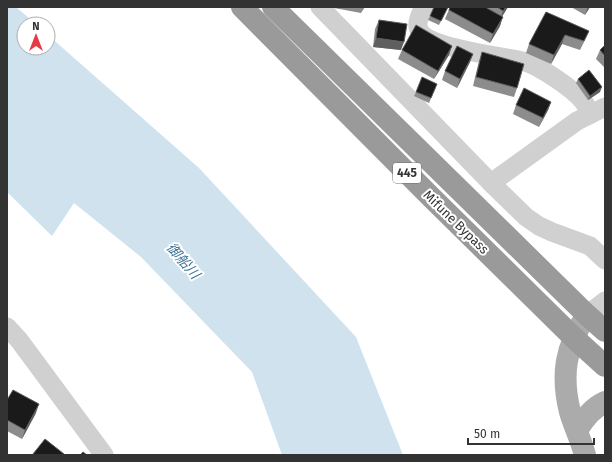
<svg xmlns="http://www.w3.org/2000/svg" width="612" height="462" font-family="'Fira Sans','Noto Sans JP',sans-serif">
  <style>
    .water { fill: #cfe2ee }
    .lines { fill: none; stroke-linecap: round; stroke-linejoin: round }
    .minor { stroke: #d0d0d0; stroke-width: 19 }
    .major { stroke: #ababab; stroke-width: 22 }
    .highway { stroke: #9a9a9a; stroke-width: 22 }
    .wall { fill: #8c8c8c }
    .shaded-wall { fill: #5f5f5f }
    .building { fill: #1a1a1a; stroke: #5f5f5f }
    .labels { text-anchor: middle; dominant-baseline: central; stroke-width: 4; stroke-linejoin: round; paint-order: stroke }
    .shield { fill: #fff; stroke: #707070; stroke-width: 1 }
    .shield-label { font-size: 12px; font-weight: bold; fill: #333 }
    .street-label { font-size: 13px; fill: #333; stroke: #fff }
    .water-label { font-size: 14px; font-style: italic; fill: #3f7597; stroke: #fff }
  </style>
  <rect width="100%" height="100%" fill="#fff"/>
  <path class="water" d="M7,7h9l20,17h-12v24h24v-13l151,133 157,169 47,118h-121l-30,-83 -111,-115 -67,-54 -22,33 -45,-44z"/>
  <g class="lines">
    <g class="minor">
      <path d="M320,7l171,176 35,34 13,9 13,6 38,14 15,14"/>
      <path d="M424,7c-3,6 -7,13 -6,20 5,22 88,29 108,35 16,6 46,26 57,39 3,4 6,9 8,13"/>
      <path d="M491,183l86,-62 28,-14"/>
      <path d="M587,315l18,-14"/>
      <path d="M7,327l12,13 85,115"/>
    </g>
    <g class="major">
      <path d="M577,430c7,-11 15,-22 28,-28"/>
      <path d="M585,455c-4,-15 -11,-29 -15,-43 -9,-36 -5,-66 17,-97"/>
    </g>
    <g class="highway">
      <path d="M242,7l190,191 141,139 32,29"/>
      <path d="M273,7l314,308 18,16"/>
    </g>
  </g>
  <g class="wall">
    <path d="M334,7h31l-4,6 -27,-5z"/>
    <path d="M448,7l-9,18 -11,-5 2,-4z"/>
    <path d="M450,7h58l-6,9 -2,10 -10,17 -45,-24z"/>
    <path d="M571,7h19l-5,8z"/>
    <path d="M546,12l43,19 -4,9 -5,10 -18,-6 -11,20 -25,-11 3,-9z"/>
    <path d="M379,20l22,30 -28,-3 2,-18z"/>
    <path d="M605,45v23l-9,-9 4,-9z"/>
    <path d="M452,46l-3,9 -15,24 -36,-20 4,-9z"/>
    <path d="M482,52l35,36 -3,9 -41,-11 6,-25z"/>
    <path d="M473,54l-3,8 -13,26 -15,-8 3,-9z"/>
    <path d="M578,79l22,13 -12,8 -12,-17z"/>
    <path d="M437,84l-8,19 -15,-7 2,-4z"/>
    <path d="M551,102l-3,8 -9,17 -26,-13 3,-9z"/>
    <path d="M7,400l29,13 -14,26 -15,-8z"/>
  </g>
  <g class="shaded-wall">
    <path d="M506,7h2l-8,13 3,-9z"/>
    <path d="M588,7h2l-5,8z"/>
    <path d="M503,17l-3,9 -10,17 3,-9z"/>
    <path d="M565,35l-3,9 -11,20 3,-9z"/>
    <path d="M376,38l28,4 -3,8 -28,-3z"/>
    <path d="M452,46l-3,9 -15,24 4,-8z"/>
    <path d="M473,54l-3,8 -13,26 3,-9z"/>
    <path d="M602,87l-2,5 -12,8 2,-4z"/>
    <path d="M551,102l-3,8 -9,17 4,-9z"/>
    <path d="M39,404l-3,9 -14,26 3,-9z"/>
  </g>
  <g class="building">
    <path d="M434,7h14l-7,14 -11,-5z"/>
    <path d="M450,7h35l18,10 -10,17 -44,-24z"/>
    <path d="M497,7h9l-3,4z"/>
    <path d="M546,12l43,19 -5,10 -19,-6 -11,20 -25,-11z"/>
    <path d="M379,20l28,4 -3,18 -28,-4z"/>
    <path d="M416,25l36,21 -14,25 -36,-21z"/>
    <path d="M605,45v11l-5,-6z"/>
    <path d="M457,46l16,8 -13,25 -15,-8z"/>
    <path d="M482,52l42,12 -7,24 -41,-11z"/>
    <path d="M589,70l13,17 -12,9 -12,-17z"/>
    <path d="M422,77l15,7 -6,14 -15,-6z"/>
    <path d="M524,88l27,14 -8,16 -27,-13z"/>
    <path d="M13,390l26,14 -14,26 -18,-10v-20z"/>
    <path d="M45,439l19,15v1h-30l-1,-1z"/>
    <path d="M83,452l4,3h-7z"/>
  </g>
  <g class="labels">
    <rect class="shield" x="393" y="163" width="28" height="20" rx="3"/>
    <g class="shield-label">
      <text x="407" y="173">445</text>
    </g>
    <g class="street-label">
      <text transform="translate(456 222) rotate(44)">Mifune Bypass</text>
    </g>
    <g class="water-label">
      <text transform="translate(183 261) rotate(49)">御船川</text>
    </g>
  </g>
  <rect width="612" height="462" fill="none" stroke="#333333" stroke-width="16"/>
  <g transform="translate(36 36)"><circle r="19" fill="#ffffff" stroke="#adadad"/>
  <path d="M0-3L7 15L0 10L-7 15Z" fill="#e63946"/>
  <text y="-6" font-size="11" font-weight="bold" text-anchor="middle" fill="#333333">N</text>
  </g>
  <path d="M468 438v6h126v-6" fill="none" stroke="#333333" stroke-width="2"/>
  <text x="474" y="438" font-size="12" fill="#333333" stroke="#ffffff" stroke-width="3" paint-order="stroke">50 m</text>
</svg>
